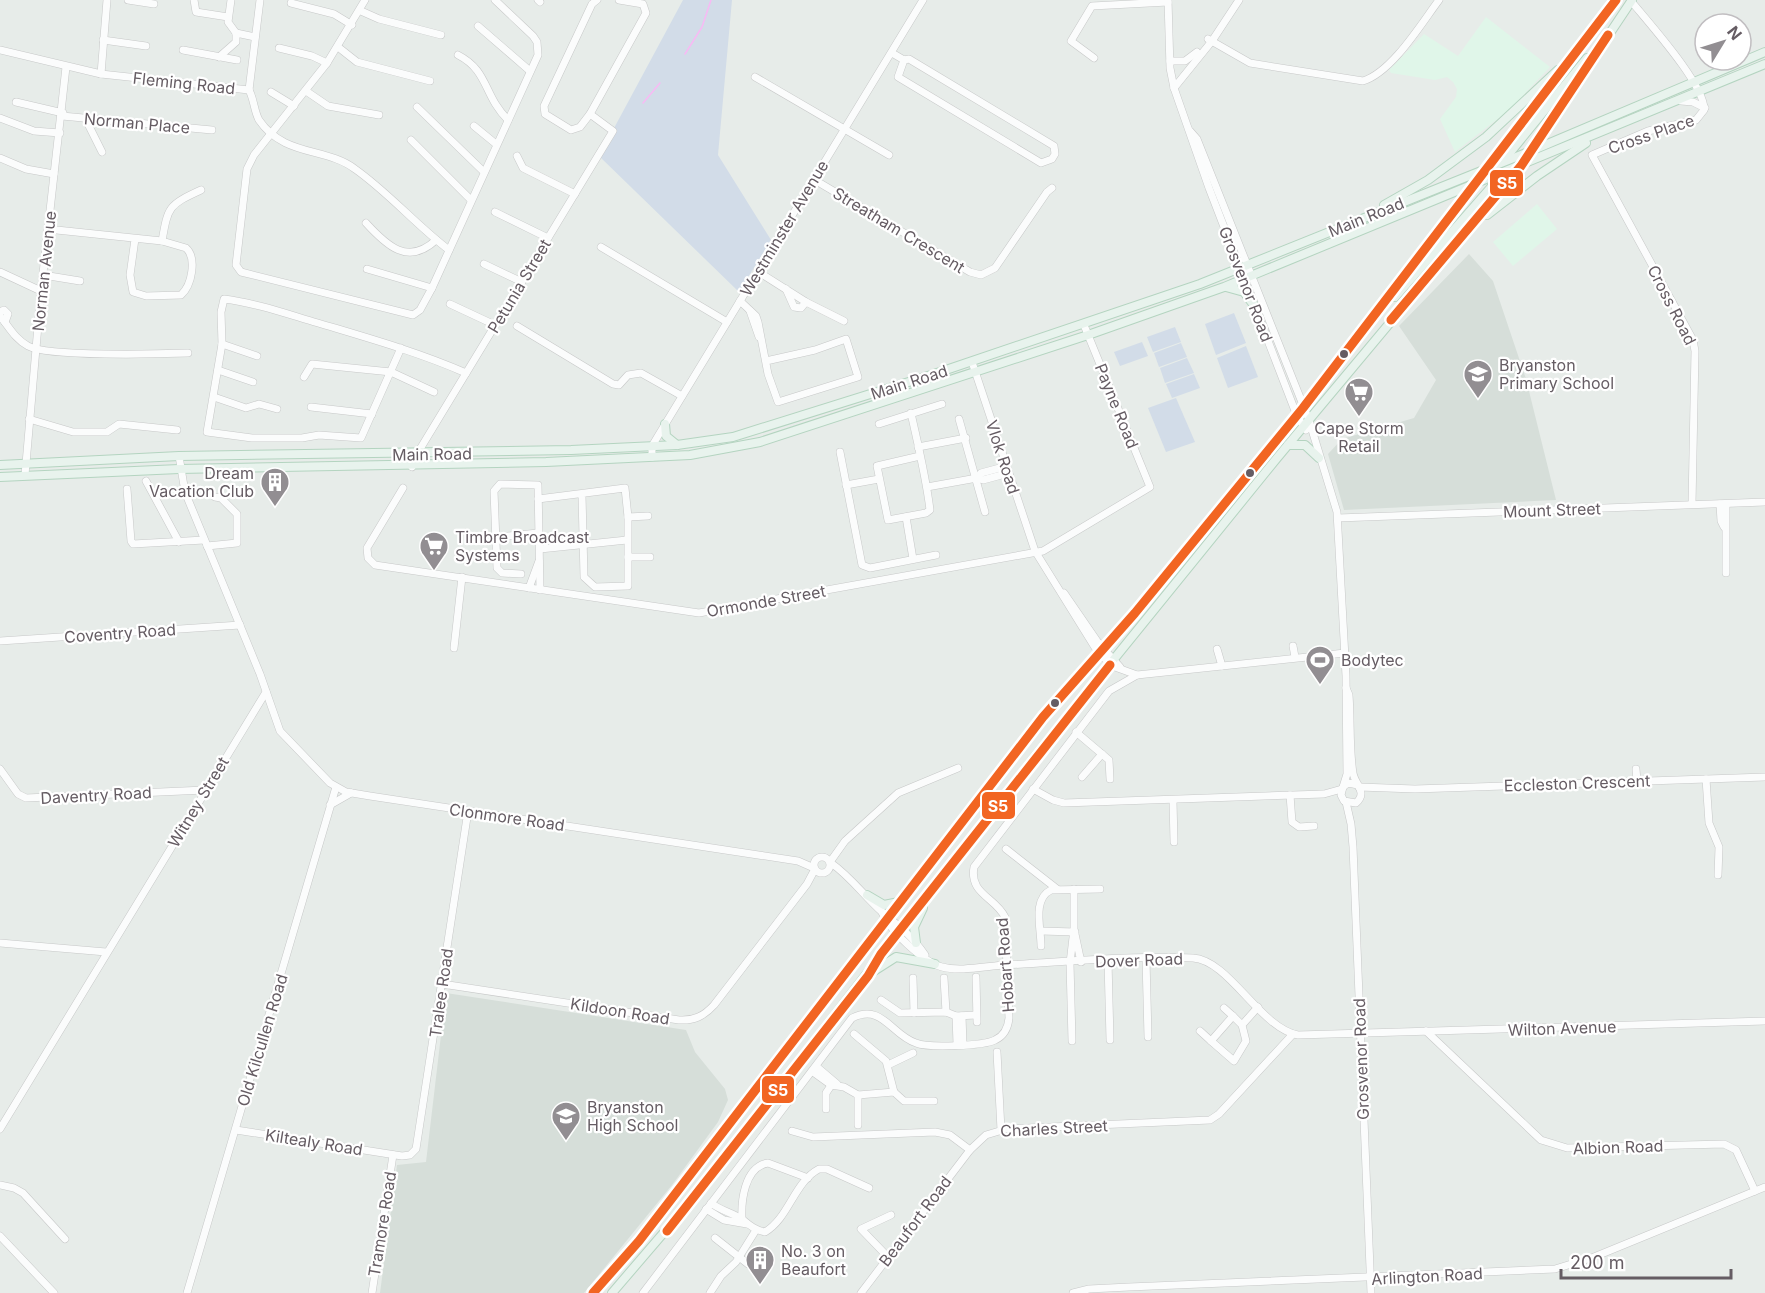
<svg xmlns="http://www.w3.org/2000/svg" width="1765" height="1293" font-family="Inter,sans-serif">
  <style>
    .commercial { fill: #e0f6e9 }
    .education { fill: #d6ded9 }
    .green { fill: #d2dce8 }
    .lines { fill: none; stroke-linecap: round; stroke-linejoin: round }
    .stream { stroke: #f8baf4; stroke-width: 1.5 }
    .minor-casing { stroke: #c7c8c8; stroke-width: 8 }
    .major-casing { stroke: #b4d4c0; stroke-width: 10 }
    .minor { stroke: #fbfcfc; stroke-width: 7 }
    .major { stroke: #e8f3ed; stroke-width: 8 }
    .bus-1-casing { stroke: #fff; stroke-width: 14 }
    .bus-1 { stroke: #f26522; stroke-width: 9 }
    .bus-dot { fill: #655c63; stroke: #fff; stroke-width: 2 }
    .labels { text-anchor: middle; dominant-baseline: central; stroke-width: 4.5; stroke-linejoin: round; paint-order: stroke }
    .street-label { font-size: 16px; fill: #655c63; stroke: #fff }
    .poi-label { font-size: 16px; fill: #655c63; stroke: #fff; text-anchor: start }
    .line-badge { stroke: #fff; stroke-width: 2 }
    .badge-label { font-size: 16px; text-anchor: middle; font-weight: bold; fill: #fff }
  </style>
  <rect width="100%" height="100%" fill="#e7ece9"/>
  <g class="commercial">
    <path d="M1486,17l64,50 -41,43 -54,42 -15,-33 16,-22 1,-8 -4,-7 -6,-5 -12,3 -44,-7 -2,-3 35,-36 34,22z"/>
    <path d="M1537,204l20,25 -44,37 -20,-24z"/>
  </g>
  <g class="education">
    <path d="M1469,254l24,27 33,98 30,121 -212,10 -16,-56 14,-15 72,-21 22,-38 -37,-54z"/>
    <path d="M446,993l240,37 9,22 30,37 3,11 -10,22 -46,63 -88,108h-204l17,-128 29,-3z"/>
  </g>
  <g class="green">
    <path d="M683,0h49l-14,155 53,85 -32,52 -140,-136z"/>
    <path d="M1234,313l12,30 -30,12 -11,-31z"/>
    <path d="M1175,327l6,15 -28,10 -6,-15z"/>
    <path d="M1142,342l6,14 -28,10 -6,-14z"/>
    <path d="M1181,343l6,14 -28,10 -5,-14z"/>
    <path d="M1246,346l12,31 -30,11 -11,-30z"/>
    <path d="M1187,358l7,15 -29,10 -5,-15z"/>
    <path d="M1194,374l6,14 -28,10 -6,-14z"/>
    <path d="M1176,398l19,44 -29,10 -18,-44z"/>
  </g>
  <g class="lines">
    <g class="stream">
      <path d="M685,54l17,-27 9,-27"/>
      <path d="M643,103l17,-20"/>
    </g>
    <g class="minor-casing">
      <g id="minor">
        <path d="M128,0l26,4"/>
        <path d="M194,0l2,12 32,5"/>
        <path d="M365,0l-38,63 -73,92 -7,14 -11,96 5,7 172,43 7,-5 12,-22 106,-233 -1,-13 -4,-6 -38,-36"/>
        <path d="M538,0l2,2"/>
        <path d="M597,0l-5,4 -48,102 1,8 26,16 9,-3 10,-13 56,-101 -3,-9 -24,-4"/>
        <path d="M1168,0l2,68 4,20 35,100 88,228 9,14"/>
        <path d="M1631,1c17,21 75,85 73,109l-8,10 -48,11 -56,24 101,185 2,11 -3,153"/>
        <path d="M291,3l43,11 18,11"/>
        <path d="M361,11l18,8 62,16"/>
        <path d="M478,26l52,45"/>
        <path d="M236,33l19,4"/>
        <path d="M1208,39l42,24 113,18c29,-9 58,-57 76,-81"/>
        <path d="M103,40l43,6"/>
        <path d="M338,47l19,15 73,19"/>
        <path d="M279,48l33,8 15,7"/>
        <path d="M0,50l101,24 148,16"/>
        <path d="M183,50l54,10"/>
        <path d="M892,53l12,7 5,-1 145,87 1,8 -3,5 -11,4 -143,-86 6,-17"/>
        <path d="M458,55c31,16 25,40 50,65"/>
        <path d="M219,57l17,-15v-9l-8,-11 3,-22"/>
        <path d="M1094,58l-23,-17 21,-35 76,-4"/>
        <path d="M1170,61h15l12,-9"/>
        <path d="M101,74l6,-74"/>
        <path d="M755,77l134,78"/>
        <path d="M1174,88l38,-47 27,-41"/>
        <path d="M249,90c5,9 5,21 10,30 25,37 67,27 96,49 34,24 61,56 94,81"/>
        <path d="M249,90l11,-90"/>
        <path d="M306,91l22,15 51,9"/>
        <path d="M271,92l23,14"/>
        <path d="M1681,101l12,1 12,6"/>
        <path d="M16,102l47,11"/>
        <path d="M417,107l67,65"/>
        <path d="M62,116l150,14"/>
        <path d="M0,118l34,13 26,2"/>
        <path d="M85,118l17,34"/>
        <path d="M474,126l22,18"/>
        <path d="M1190,131l7,8 112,281 28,92 9,164 1,98 -4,13"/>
        <path d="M411,140l60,60"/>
        <path d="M517,156l6,12 52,26"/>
        <path d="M0,158l26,11 28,5"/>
        <path d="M813,179l157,93 11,3 14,-7 52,-76 5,-4"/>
        <path d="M495,212l53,26"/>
        <path d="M366,223c21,23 42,43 70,17"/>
        <path d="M47,229l115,12 24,7c11,10 6,37 -5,47l-35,1 -13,-4 -3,-17 5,-36"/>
        <path d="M162,241c6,-34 6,-36 39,-51"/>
        <path d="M601,247l126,75"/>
        <path d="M484,264l38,18"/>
        <path d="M367,269l65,19"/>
        <path d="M757,271l49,31 38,19"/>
        <path d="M0,272l41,19"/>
        <path d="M43,275l37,6"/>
        <path d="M786,289l8,18 7,1 5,-6"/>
        <path d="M740,301l16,15 2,6 10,52 10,28 80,-25 -12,-38 -31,11 -49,11"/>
        <path d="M450,304l45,21"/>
        <path d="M750,311l9,26"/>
        <path d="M0,312l4,-2 4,4 -3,8"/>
        <path d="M0,316c9,11 15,23 28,30 20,11 132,8 160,7"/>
        <path d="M517,326l96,58 6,1 9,-10 13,-2 41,23"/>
        <path d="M222,344l35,12"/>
        <path d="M401,348l-40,90 -42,-3 -17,3h-50l-45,-6 15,-88 -1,-32 3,-13c32,4 63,15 94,24 50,15 100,29 148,50"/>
        <path d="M972,362l63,189 64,103 16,13 22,8"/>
        <path d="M218,370l35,12"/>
        <path d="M304,377l8,-13 79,8 43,20"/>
        <path d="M214,397l32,11 13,-4 18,5"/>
        <path d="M311,407l61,7"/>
        <path d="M911,413c7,32 15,64 19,97l-4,3 -38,7 -11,-54 43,-10"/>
        <path d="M29,419l44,13h34l12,-8 58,6"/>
        <path d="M959,419l26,93"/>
        <path d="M879,424l63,-20"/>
        <path d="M918,447l48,-9"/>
        <path d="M840,452l22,113 8,3 66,-13"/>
        <path d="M179,456l6,36 75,182 20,57 50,52 16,9 24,4 428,65 16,7"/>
        <path d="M652,457v-11l6,-10 265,-436"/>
        <path d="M412,467l5,-13 196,-323 -23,-17"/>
        <path d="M25,475l16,-184 25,-224"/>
        <path d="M977,478l4,-5 26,-7"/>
        <path d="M146,481l33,61"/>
        <path d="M846,485l33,-6"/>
        <path d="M927,487l50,-9 6,2 26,-7"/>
        <path d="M403,488l-36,60 1,10 7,7 324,48 344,-62 107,-64 -66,-162"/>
        <path d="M127,489l4,52 2,3 71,-4"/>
        <path d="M538,499l87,-11 3,29v69l-33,1 -11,-10 -2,-82"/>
        <path d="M1720,504l1,17 3,6"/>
        <path d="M628,517l20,-1"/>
        <path d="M906,517l7,42"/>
        <path d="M1338,518l427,-16"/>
        <path d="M497,537l41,-4"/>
        <path d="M207,546l30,-3v-29l-16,-16 -6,-1"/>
        <path d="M540,549l87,-9"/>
        <path d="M628,557h22"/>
        <path d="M1726,573v-69"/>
        <path d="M521,574l-19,-1 -5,-5 -3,-77 6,-7 38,1 2,105"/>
        <path d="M529,588l10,-27"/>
        <path d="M1064,593l33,48 23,26"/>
        <path d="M0,641l240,-16"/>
        <path d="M1293,646l2,11"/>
        <path d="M454,648l8,-71"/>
        <path d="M1217,649l5,17"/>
        <path d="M1346,688l3,7c2,26 0,53 4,78 2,12 15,19 3,30l-12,-2 -3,-6 2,-8 5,-4 10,2"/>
        <path d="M1076,732l33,28 1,19"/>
        <path d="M0,769l18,25 8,4 179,-8"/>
        <path d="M1636,769l1,12"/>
        <path d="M1082,777l20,-23"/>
        <path d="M1706,779l3,44 10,24 -1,28"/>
        <path d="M1359,787l56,2 350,-12"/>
        <path d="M1033,789l20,11 11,3 260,-9 18,-5"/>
        <path d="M1290,795l2,27 7,5 15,-1"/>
        <path d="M1173,801l1,41"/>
        <path d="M1346,802l5,22 2,23 18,446"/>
        <path d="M330,805l21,-12"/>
        <path d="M1006,849l51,40"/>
        <circle cx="822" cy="865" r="8"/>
        <path d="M830,862l15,-21 53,-48 60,-25"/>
        <path d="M831,863c20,14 33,33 51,49 16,13 31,25 43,43"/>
        <path d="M882,912c7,18 41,50 60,55 19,5 44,-1 64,-2 59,-3 129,-10 187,-7 36,2 67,70 105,77l467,-14"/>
        <path d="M1041,931l34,1"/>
        <path d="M1075,934l6,28"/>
        <path d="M0,943l106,9"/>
        <path d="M1041,946c0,-18 -9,-47 10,-56l49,-1"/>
        <path d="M1146,959l2,78"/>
        <path d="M1108,961l2,79"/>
        <path d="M976,977l1,45"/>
        <path d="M913,978l1,35"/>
        <path d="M944,978l2,34"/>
        <path d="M442,984l237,36c15,1 25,-4 35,-15l93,-121 8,-15"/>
        <path d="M881,1000l19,13 46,-1 10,4 20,-1"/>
        <path d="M1224,1008l9,8"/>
        <path d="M956,1016l1,28"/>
        <path d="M962,1016l1,28"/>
        <path d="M1242,1025l-9,-9 -22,25 23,20 12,-20 -4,-16 16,-18"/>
        <path d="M1200,1031l11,10"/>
        <path d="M1426,1031l115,109 26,8 157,-4 12,6 19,41"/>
        <path d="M854,1034l32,27 8,31"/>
        <path d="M1072,1041l-2,-78 4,-34v-40"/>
        <path d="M997,1052l4,78"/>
        <path d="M888,1065l25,-12"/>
        <path d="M817,1067l20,17"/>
        <path d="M813,1072l18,13 13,2 14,8 36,-3 10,9h30"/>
        <path d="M826,1109v-16l6,-9"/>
        <path d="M858,1125v-30"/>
        <path d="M0,1129l266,-437"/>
        <path d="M236,1130l166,26 8,-1 6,-6 52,-338"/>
        <path d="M792,1131l21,6 122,-5 15,3 20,15"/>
        <path d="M0,1185l14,3 9,5 42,46"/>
        <path d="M711,1203c10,8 23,10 32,17 8,6 12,10 22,12 24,-14 29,-50 54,-63h8l42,19"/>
        <path d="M706,1209l18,11 23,4"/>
        <path d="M742,1220c-1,-18 2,-53 26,-57l40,15"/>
        <path d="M0,1236l54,57"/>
        <path d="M715,1238l33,26"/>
        <path d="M888,1257l-27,-28 30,-14"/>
        <path d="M187,1293l149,-506"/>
        <path d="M372,1293l21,-138"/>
        <path d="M643,1293l209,-275c31,-15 39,17 64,25 12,5 67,3 79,-3 9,-4 13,-12 14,-22l-4,-101c-10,-20 -36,-23 -31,-50l135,-176 28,-16 208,-22"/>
        <path d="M710,1293l11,-17 15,-14 20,-32"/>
        <path d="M861,1293l109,-143 16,-15 20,-6 204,-9 9,-6 74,-80"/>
        <path d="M1073,1293l16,-4 40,-2 426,-18 39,-12 171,-70"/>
      </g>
    </g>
    <g class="major-casing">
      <g id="major">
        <path d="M1532,150l100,-150"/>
        <path d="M1504,160l83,-102"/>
        <path d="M1485,170l131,-170"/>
        <path d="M1384,205l44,-25 58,-43 72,-67"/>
        <path d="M1487,215l50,-39 49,-33"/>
        <path d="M1226,287l18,5 12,16"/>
        <path d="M1395,297l106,-121"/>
        <path d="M665,424l1,12 11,9"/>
        <path d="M1288,445h17l14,13"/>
        <path d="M0,465l179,-9 392,-6 106,-5 56,-8 198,-62 269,-91 331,-133 234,-99"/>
        <path d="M0,477l179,-8 367,-7 144,-7 70,-13 328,-107 136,-48 541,-223"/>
        <path d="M867,895l17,10 15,-3"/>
        <path d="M916,943l-2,-16 9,-19"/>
        <path d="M874,971l22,-14 39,7"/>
        <path d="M593,1293l46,-52 404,-524 92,-104 168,-205 171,-223"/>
        <path d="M612,1293l78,-91 343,-443 244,-301 244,-292"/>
      </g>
    </g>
    <use href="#minor" class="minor"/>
    <use href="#major" class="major"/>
    <g class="bus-1-casing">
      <g id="bus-1">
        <path d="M1391,320l130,-154 87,-131"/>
        <path d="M667,1231l201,-255 13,-22 229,-289"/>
        <path d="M593,1293l46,-52 404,-524 92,-104 168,-205 313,-408"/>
      </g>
    </g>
    <use href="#bus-1" class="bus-1"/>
  </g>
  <defs>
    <g id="school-pin" transform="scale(1.5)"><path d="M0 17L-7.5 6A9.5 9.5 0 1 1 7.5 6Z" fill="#928e92" stroke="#fff"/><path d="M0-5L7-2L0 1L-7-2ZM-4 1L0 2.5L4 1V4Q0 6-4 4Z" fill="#fff"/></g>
    <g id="supermarket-pin" transform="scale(1.5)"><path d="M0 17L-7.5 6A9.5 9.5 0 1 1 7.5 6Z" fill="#928e92" stroke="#fff"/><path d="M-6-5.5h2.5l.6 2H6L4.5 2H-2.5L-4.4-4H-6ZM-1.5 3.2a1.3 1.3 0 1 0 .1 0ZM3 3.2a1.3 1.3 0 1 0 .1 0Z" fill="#fff"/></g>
    <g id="building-pin" transform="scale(1.5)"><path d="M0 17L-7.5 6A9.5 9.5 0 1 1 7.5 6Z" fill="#928e92" stroke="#fff"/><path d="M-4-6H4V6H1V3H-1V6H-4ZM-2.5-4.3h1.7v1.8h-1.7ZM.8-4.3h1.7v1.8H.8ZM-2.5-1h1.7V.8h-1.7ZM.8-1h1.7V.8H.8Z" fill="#fff"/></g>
    <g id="stadium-pin" transform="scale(1.5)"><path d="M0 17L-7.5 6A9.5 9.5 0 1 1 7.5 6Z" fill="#928e92" stroke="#fff"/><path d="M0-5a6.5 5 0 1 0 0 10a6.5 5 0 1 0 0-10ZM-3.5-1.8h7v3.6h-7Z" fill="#fff"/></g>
  </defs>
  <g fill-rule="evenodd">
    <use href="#school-pin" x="1478" y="374"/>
    <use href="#supermarket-pin" x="1359" y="392"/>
    <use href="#building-pin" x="275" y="482"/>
    <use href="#supermarket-pin" x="434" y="546"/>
    <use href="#stadium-pin" x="1320" y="660"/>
    <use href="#school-pin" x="566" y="1116"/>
    <use href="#building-pin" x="760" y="1260"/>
  </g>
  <g class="bus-dot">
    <circle cx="1344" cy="354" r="5"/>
    <circle cx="1250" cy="473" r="5"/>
    <circle cx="1055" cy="703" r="5"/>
  </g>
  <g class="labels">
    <g class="street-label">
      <text transform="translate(184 83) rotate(6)">Fleming Road</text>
      <text transform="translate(137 123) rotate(5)">Norman Place</text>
      <text transform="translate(1651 134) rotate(-19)">Cross Place</text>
      <text transform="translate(1366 217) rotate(-22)">Main Road</text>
      <text transform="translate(784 228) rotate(-59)">Westminster Avenue</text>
      <text transform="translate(899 230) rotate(31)">Streatham Crescent</text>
      <text transform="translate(44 271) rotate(-84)">Norman Avenue</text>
      <text transform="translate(1246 284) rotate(69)">Grosvenor Road</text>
      <text transform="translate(519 286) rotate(-59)">Petunia Street</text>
      <text transform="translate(1672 305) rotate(63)">Cross Road</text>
      <text transform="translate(909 382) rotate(-18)">Main Road</text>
      <text transform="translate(1117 406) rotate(68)">Payne Road</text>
      <text transform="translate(432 454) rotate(-1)">Main Road</text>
      <text transform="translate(1003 457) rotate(72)">Vlok Road</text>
      <text transform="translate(1552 510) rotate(-2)">Mount Street</text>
      <text transform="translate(766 601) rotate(-10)">Ormonde Street</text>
      <text transform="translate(120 633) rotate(-4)">Coventry Road</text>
      <text transform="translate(1577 783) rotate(-2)">Eccleston Crescent</text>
      <text transform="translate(96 795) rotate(-3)">Daventry Road</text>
      <text transform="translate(198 802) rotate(-59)">Witney Street</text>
      <text transform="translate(507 817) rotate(8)">Clonmore Road</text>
      <text transform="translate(1139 960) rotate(-2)">Dover Road</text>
      <text transform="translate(1005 965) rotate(-94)">Hobart Road</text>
      <text transform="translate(441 993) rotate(-82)">Tralee Road</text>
      <text transform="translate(620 1011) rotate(9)">Kildoon Road</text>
      <text transform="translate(1562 1028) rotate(-2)">Wilton Avenue</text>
      <text transform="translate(262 1040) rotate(-73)">Old Kilcullen Road</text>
      <text transform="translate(1361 1059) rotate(-92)">Grosvenor Road</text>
      <text transform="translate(1054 1128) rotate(-3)">Charles Street</text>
      <text transform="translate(314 1142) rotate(9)">Kiltealy Road</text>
      <text transform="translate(1618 1147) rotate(-2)">Albion Road</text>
      <text transform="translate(915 1221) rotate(-53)">Beaufort Road</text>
      <text transform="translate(382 1224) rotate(-81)">Tramore Road</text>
      <text transform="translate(1427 1276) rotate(-3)">Arlington Road</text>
    </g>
    <g class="poi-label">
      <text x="1499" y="365">Bryanston<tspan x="1499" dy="18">Primary School</tspan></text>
      <text x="1359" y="428" text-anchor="middle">Cape Storm<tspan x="1359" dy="18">Retail</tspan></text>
      <text x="254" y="473" text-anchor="end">Dream<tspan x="254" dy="18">Vacation Club</tspan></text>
      <text x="455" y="537">Timbre Broadcast<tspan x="455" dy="18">Systems</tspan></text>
      <text x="1341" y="660">Bodytec</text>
      <text x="587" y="1107">Bryanston<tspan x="587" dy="18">High School</tspan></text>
      <text x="781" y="1251">No. 3 on<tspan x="781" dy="18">Beaufort</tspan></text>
    </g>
  </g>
  <g class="line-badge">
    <rect x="1489" y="169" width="35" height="28" rx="6" fill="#f26522"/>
    <rect x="981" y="791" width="35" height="29" rx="6" fill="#f26522"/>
    <rect x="761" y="1075" width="34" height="29" rx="6" fill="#f26522"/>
  </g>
  <g class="badge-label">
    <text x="1507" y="189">S5</text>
    <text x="998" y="812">S5</text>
    <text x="778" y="1096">S5</text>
  </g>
  <g transform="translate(1723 42) rotate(52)"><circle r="28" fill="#ffffff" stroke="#c1bec1" stroke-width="1.5"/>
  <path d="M0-4.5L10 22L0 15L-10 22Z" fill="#928e92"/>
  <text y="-9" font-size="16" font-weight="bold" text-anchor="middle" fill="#655c63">N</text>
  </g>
  <path d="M1561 1269v9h170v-9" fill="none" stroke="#655c63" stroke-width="3"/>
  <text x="1570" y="1269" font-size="18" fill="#655c63" stroke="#ffffff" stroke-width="4.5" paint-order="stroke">200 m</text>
</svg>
